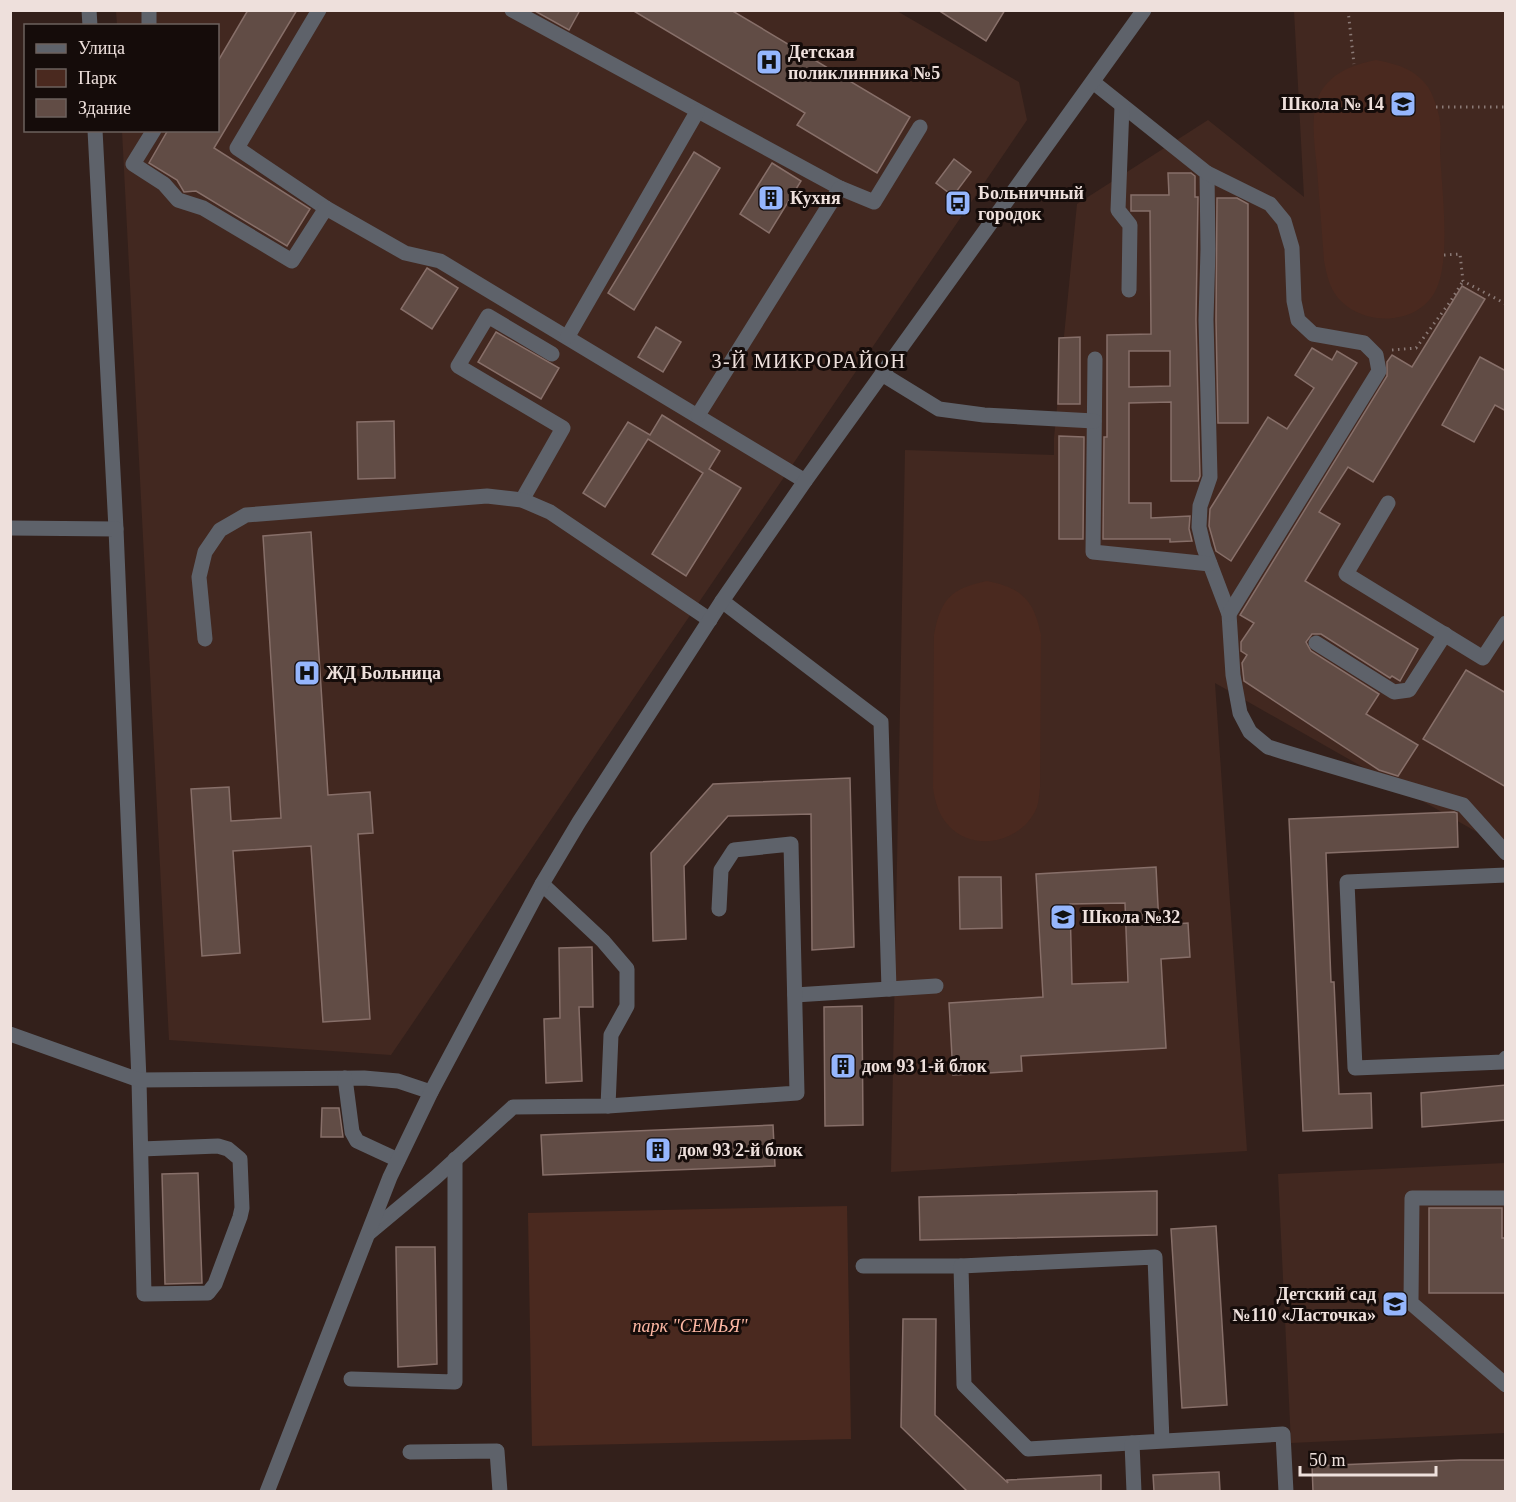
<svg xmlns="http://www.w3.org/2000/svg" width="1516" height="1502" font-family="Georgia,serif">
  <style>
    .built { fill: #422820 }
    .green { fill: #4a291f }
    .building { fill: #614c45; stroke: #876f69; stroke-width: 1.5; fill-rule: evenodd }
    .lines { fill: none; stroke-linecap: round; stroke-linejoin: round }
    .path { stroke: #8a7975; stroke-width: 3; stroke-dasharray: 1.5 4.5; stroke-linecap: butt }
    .minor { stroke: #5e626a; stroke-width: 15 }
    .labels { text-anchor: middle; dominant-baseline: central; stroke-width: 6; stroke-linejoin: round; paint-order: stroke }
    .poi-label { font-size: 18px; font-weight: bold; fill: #eee0dc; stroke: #150c0a; text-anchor: start }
    .park-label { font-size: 18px; font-style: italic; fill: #fdb7a3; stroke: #150c0a }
    .neighbourhood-label { font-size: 20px; letter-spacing: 1.5px; fill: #eee0dc; stroke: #150c0a }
  </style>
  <rect width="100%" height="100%" fill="#33201b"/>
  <g class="built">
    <path d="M116,11h781l122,71 8,38 -636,935 -222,-15 -47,-909 96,-1v-104l-101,-1z"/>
    <path d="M1294,11h211v837l-290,-165 32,468 -356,21 14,-722 149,5v-17l23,-234 131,-84 96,77z"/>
    <path d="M1505,1163v270l-214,10 -13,-269z"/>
  </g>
  <g class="green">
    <path d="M1376,60c21,4 39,9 52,27 4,6 8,17 10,25 4,12 2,28 2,41 2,36 10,100 -2,132 -14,39 -69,43 -96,17 -12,-11 -15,-26 -18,-41 -2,-31 -5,-62 -7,-93 -2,-20 -6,-44 -1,-65 9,-28 34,-38 60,-43z"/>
    <path d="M987,581c35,7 47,19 54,54l-1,153c-1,6 -1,13 -3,19 -13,34 -62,47 -88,19 -10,-10 -14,-24 -16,-38l1,-153c7,-37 17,-46 53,-54z"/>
    <path d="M847,1206l4,233 -319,7 -4,-233z"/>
  </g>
  <g class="building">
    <path d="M248,10h49l-83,138 96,61 -23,37 -91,-55 -12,1 -7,-12 -28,-17 19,-33h50v-69z"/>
    <path d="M533,10h47l-11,20z"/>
    <path d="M632,10h99l179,107 -33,56 -80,-48 8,-12z"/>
    <path d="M938,10h67l-19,31z"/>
    <path d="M694,152l26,16 -86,142 -26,-17z"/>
    <path d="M954,159l17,13 -18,24 -17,-13z"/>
    <path d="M772,163l29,18 -32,52 -29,-19z"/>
    <path d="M1168,173h23l4,3v21h3l-2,123 4,156 -2,5h-27v-79l-42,1v100h22v15l39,-2 -1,13 3,12 -22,1v-3h-67l1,-102h3v-102l44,-1 -1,-123h-19v-16h38zM1129,351h41v35l-41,1z"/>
    <path d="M1217,198h20l11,6v219h-30l-2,-103z"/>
    <path d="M427,268l31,20 -26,41 -31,-20z"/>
    <path d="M1462,286l23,13 -112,183 -25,-15 -29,45 21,12 -35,57 113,68 -18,32 -8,-5 -2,2 -69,-44h-9l-6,8 5,9 68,43 -13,20 52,31 -20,31 -19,-6 -135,-89 -2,-18 5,-8 -6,-4v-9l13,-19 -14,-8 147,-239v-14l5,-7 20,12z"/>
    <path d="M656,327l25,15 -18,30 -25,-15z"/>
    <path d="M496,332l63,36 -18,31 -63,-37z"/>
    <path d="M1080,337v67h-22l1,-66z"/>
    <path d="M1312,348l20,12 5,-9 20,12 -126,198 -15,-10 -7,-25 1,-17 58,-92 19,12 27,-41 -19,-13z"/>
    <path d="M1480,357l26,14v40l-11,-6 -21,37 -32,-17z"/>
    <path d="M662,415l58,36 -11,18 32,19 -55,88 -34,-22 51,-81 -55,-34 -43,68 -22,-14 45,-71 22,13z"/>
    <path d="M394,421l1,57 -37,1 -1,-57z"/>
    <path d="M1059,436l25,1 -1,102h-24z"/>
    <path d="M311,532l17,263 42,-3 3,41 -15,1 12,185 -47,3 -12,-176 -78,5 7,102 -38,3 -11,-167 38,-2 2,34 50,-3 -18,-282z"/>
    <path d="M1466,670l40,23v94l-83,-48z"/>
    <path d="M850,778l4,169 -42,3 -1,-136 -83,2 -44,50 2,73 -33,2 -2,-88 62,-69z"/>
    <path d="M1454,812l3,1 1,34 -132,6 5,129h3l5,112 32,-1 1,35 -69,3 -14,-312z"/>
    <path d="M1156,867l3,58 29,-2 2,34 -29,2 5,89 -145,8 1,15 -69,4 -4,-72 94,-6 -7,-123zM1125,903l3,79 -56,2 -2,-80z"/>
    <path d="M959,877h42l1,51 -42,1z"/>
    <path d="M592,947l1,60h-14l3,74 -36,2 -2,-64 16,-1 -1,-70z"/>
    <path d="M862,1006l1,119 -38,1 -1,-119z"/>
    <path d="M1506,1085v35l-84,7 -1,-34z"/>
    <path d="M322,1108h17l4,29h-22z"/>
    <path d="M773,1125l2,41 -232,9 -2,-40z"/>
    <path d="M198,1173l4,110 -37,1 -3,-110z"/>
    <path d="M1157,1191v44l-237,5 -1,-43z"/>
    <path d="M1429,1208h73v30h4v55h-77z"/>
    <path d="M1216,1226l11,179 -45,3 -11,-179z"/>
    <path d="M396,1247h39l2,117 -39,3z"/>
    <path d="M903,1319h33l-1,96 73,68 -1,-3 94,-5v16h-134l-66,-64z"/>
    <path d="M1460,1460h46v31h-193l-1,-25z"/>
    <path d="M1219,1472l1,19h-66l-1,-16z"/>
  </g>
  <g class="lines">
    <g class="path">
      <path d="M1348,10l6,54"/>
      <path d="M1436,107h70"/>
      <path d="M1444,255l16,-1 3,27 43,23"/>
      <path d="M1392,350l24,-2 34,-46 13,-21"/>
    </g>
    <g class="minor">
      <path d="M89,10l1,16"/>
      <path d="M149,10v16"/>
      <path d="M319,10l-82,138 89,60"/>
      <path d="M512,10l328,178 34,14 46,-75"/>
      <path d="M1093,82l114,91 1,76 -2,71 4,157 -10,29 -1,21 5,21 25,66 4,61 7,38 10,19 18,15 16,5 179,53 43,48"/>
      <path d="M1122,106l-4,104 12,15 -1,65"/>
      <path d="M95,130l21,399"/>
      <path d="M154,130l-21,34 31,20 14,16 25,8 89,53 34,-53 79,45 35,8 365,220"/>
      <path d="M1207,173l63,31 14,17 8,27 2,53 4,19 15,14 51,9 12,12 3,16 -150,243"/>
      <path d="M568,336l129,-224"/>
      <path d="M1095,359l-2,193 117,12"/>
      <path d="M882,374l57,35 45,6 110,6"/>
      <path d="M698,415l142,-227"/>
      <path d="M522,500l41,-72 -105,-62 30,-50 64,38"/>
      <path d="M1388,503l-42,71 137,84 23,-35"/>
      <path d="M10,528l106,1 23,551 5,214 64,-1 7,-9 25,-67 2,-9 -2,-49 -12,-10 -10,-3 -77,3"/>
      <path d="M722,601l159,121 8,267"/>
      <path d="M205,639l-6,-62 6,-25 15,-22 26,-15 241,-19 35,4 28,12 160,108"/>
      <path d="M1316,643l78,49 15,-2 36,-56"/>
      <path d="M1506,875l-159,7 8,186 148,-6 3,-4"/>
      <path d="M542,884l61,57 24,28v37l-16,29 -3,71"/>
      <path d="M795,995l141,-9"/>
      <path d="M10,1034l129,46 225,-2 34,3 33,11"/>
      <path d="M345,1078l7,54 5,9 41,19"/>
      <path d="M1506,1198h-94l-1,105 95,82"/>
      <path d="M369,1233l66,-55 78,-71 95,-1 189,-13 -6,-249 -57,6 -13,20 -2,39"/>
      <path d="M863,1266h98"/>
      <path d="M351,1379l104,3v-223"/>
      <path d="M1162,1441l-7,-184 -194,9 3,119 64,64 255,-15 3,58"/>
      <path d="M1132,1443l2,49"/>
      <path d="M410,1452l87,-1 3,41"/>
      <path d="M267,1492l123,-315 41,-85 111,-208 37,-62 143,-221 83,-120 339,-471"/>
    </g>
  </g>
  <defs>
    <g id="hospital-square" transform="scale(1.35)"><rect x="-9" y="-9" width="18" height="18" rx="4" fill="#95b6fd" stroke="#150c0a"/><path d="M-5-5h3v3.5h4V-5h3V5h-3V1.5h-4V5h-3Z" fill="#111"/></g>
    <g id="school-square" transform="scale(1.35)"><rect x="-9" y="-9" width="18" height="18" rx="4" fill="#95b6fd" stroke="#150c0a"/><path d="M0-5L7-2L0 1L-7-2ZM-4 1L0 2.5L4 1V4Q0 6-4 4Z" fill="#111"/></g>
    <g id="building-square" transform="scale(1.35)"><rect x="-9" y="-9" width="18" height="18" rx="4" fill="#95b6fd" stroke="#150c0a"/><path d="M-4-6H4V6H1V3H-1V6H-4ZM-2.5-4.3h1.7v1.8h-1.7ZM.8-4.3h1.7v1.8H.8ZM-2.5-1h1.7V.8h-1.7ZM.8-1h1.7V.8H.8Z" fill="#111"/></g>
    <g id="bus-square" transform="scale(1.35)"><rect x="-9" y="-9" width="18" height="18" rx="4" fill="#95b6fd" stroke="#150c0a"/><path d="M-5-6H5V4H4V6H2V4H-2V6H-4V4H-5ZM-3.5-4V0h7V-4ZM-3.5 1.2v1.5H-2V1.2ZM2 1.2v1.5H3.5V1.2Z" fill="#111"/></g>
  </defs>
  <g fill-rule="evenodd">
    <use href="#hospital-square" x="769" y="62"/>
    <use href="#school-square" x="1403" y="104"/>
    <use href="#building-square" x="771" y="198"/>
    <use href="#bus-square" x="958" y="203"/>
    <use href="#hospital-square" x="307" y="673"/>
    <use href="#school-square" x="1063" y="917"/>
    <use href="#building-square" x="843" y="1066"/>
    <use href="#building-square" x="658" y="1150"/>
    <use href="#school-square" x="1395" y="1304"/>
  </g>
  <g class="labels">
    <g class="poi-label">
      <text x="788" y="52">Детская<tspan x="788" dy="21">поликлинника №5</tspan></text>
      <text x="1384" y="104" text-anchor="end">Школа № 14</text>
      <text x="978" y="193">Больничный<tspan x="978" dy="21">городок</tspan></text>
      <text x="790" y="198">Кухня</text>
      <text x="326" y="673">ЖД Больница</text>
      <text x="1082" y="917">Школа №32</text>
      <text x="862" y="1066">дом 93 1-й блок</text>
      <text x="678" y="1150">дом 93 2-й блок</text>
      <text x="1376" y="1294" text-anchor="end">Детский сад<tspan x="1376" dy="21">№110 «Ласточка»</tspan></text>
    </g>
    <g class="park-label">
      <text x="690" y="1326">парк "СЕМЬЯ"</text>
    </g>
    <g class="neighbourhood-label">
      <text x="809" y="361">3-Й МИКРОРАЙОН</text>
    </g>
  </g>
  <rect width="1516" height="1502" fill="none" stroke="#eee0dc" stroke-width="24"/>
  <rect x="24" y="24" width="195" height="108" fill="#150c0a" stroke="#6c615e" stroke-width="1.5"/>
  <rect x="36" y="44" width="30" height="9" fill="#5e626a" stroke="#6c615e" stroke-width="1.5"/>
  <text x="78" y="54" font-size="18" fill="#eee0dc">Улица</text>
  <rect x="36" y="69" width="30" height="18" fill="#4a291f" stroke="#6c615e" stroke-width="1.5"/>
  <text x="78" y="84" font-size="18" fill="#eee0dc">Парк</text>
  <rect x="36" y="99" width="30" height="18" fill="#614c45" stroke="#6c615e" stroke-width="1.5"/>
  <text x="78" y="114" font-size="18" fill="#eee0dc">Здание</text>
  <path d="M1300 1466v9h136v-9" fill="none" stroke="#eee0dc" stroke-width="3"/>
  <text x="1309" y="1466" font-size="18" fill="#eee0dc" stroke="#150c0a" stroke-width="4.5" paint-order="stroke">50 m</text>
</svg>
